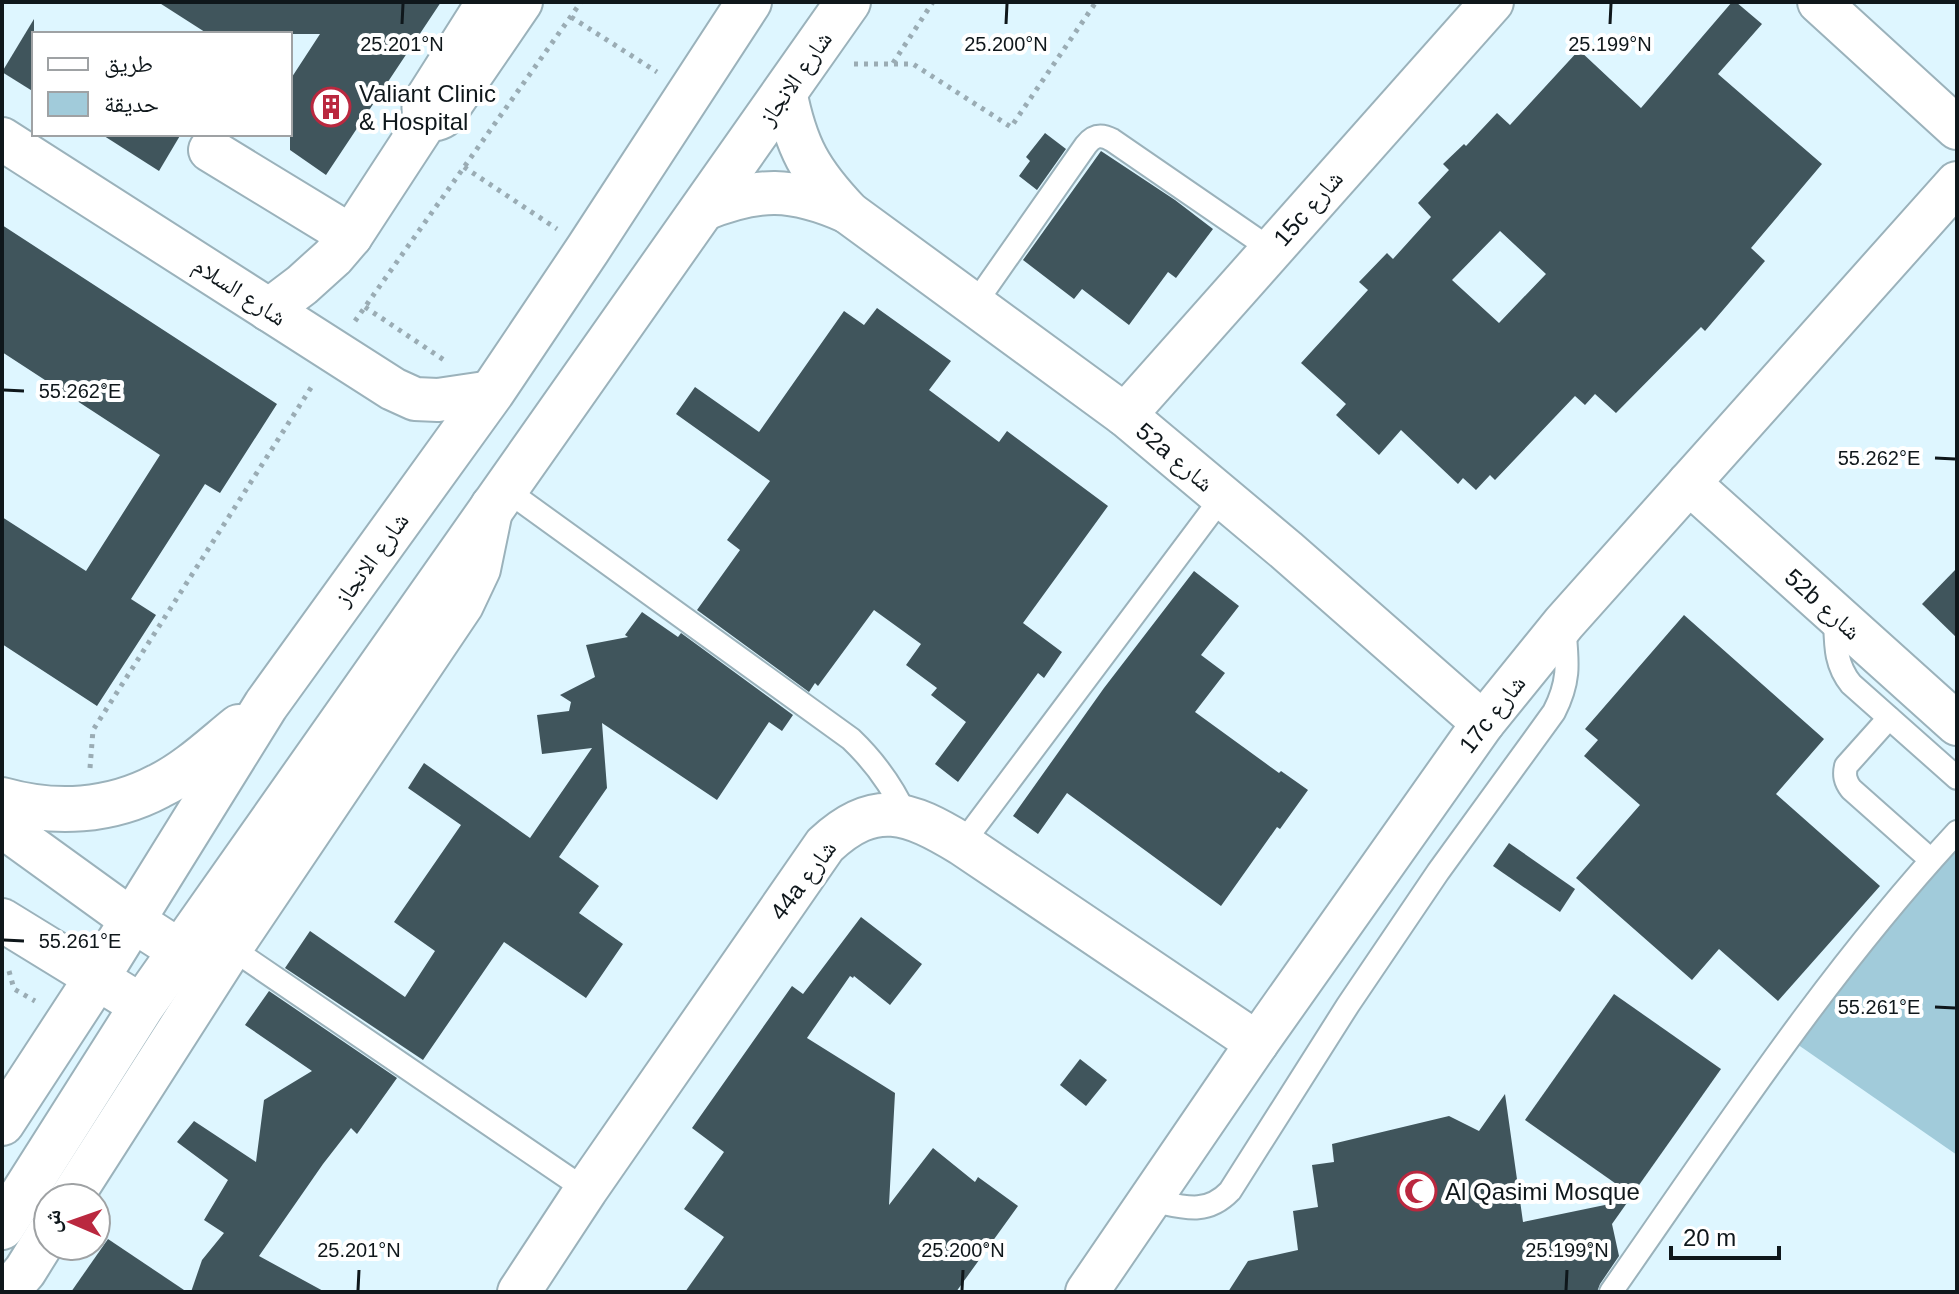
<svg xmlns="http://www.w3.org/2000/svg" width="1959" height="1294" font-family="Helvetica,'Noto Naskh Arabic',sans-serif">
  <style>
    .green { fill: #a1cbda }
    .building { fill: #40555c; fill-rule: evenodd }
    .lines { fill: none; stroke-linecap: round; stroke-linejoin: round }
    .service-casing { stroke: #9bb2bb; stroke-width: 26 }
    .minor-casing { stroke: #9bb2bb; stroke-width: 46 }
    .tertiary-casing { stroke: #9bb2bb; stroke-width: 48 }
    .path { stroke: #9aacb4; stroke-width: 5; stroke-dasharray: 4 6; stroke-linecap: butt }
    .service { stroke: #fff; stroke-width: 22 }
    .minor { stroke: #fff; stroke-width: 42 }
    .tertiary { stroke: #fff; stroke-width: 44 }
    .ticks { fill: none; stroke: #0f171b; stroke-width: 3 }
    .labels { text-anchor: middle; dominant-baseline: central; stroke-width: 8; stroke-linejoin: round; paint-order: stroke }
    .street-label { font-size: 24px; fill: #0f171b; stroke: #fff }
    .poi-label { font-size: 24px; fill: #0f171b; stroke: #fff; text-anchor: start }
    .ticks-label { font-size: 20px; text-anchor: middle; fill: #0f171b; stroke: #fff; stroke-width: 8; stroke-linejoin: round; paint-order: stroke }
  </style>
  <rect width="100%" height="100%" fill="#def6ff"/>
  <path class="green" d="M1957,840v315l-163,-113z"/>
  <g class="building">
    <path d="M158,2h283l-115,173 -36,-25v-70l30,-46h-112z"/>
    <path d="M1732,2h4l26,22 -44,50 104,90 -71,84 14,13 -60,70 -4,-4 -85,86 -21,-19 -10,11 -10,-9 -80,84 -5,-5 -14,15 -13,-12 -5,6 -57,-54 -22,25 -43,-40 10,-11 -45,-41 67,-73 -9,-8 28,-29 6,6 38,-42 -13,-14 31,-33 -6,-6 21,-20 2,2 31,-33 13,12 69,-75 62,58zM1500,231l46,43 -47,49 -47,-43z"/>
    <path d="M34,19v73l-32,-20z"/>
    <path d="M1045,133l21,16 -29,41 -18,-14 11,-15 -4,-4z"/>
    <path d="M101,134h80l-22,37z"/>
    <path d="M1101,151l74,49 38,29 -37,49 -8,-6 -39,53 -47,-36 -8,10 -51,-39z"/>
    <path d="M2,225l275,179 -57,89 -15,-9 -74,115 25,16 -59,91 -95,-62v-127l84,54 74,-116 -158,-103z"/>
    <path d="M877,308l74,53 -22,29 70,52 8,-11 101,75 -85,117 39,29 -18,26 -6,-5 -80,109 -23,-18 31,-42 -35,-27 6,-7 -31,-23 15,-21 -47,-34 -56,76 -3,-3 -6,9 -112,-82 43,-60 -13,-10 43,-59 -94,-67 19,-27 64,45 85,-121 20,14z"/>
    <path d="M1957,568v70l-35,-34z"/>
    <path d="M1194,571l45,35 -38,49 24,18 -30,39 84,61 2,-2 27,19 -28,39 -3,-2 -56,79 -154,-113 -29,41 -25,-18 91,-128z"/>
    <path d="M642,612l36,25 3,-4 112,82 -11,16 -13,-9 -52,78 -115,-77 5,65 -48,69 40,29 -20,27 44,31 -37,54 -82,-56 -81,118 -138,-92 25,-37 95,66 30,-46 -41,-29 67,-97 -53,-37 16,-25 106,75 62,-90 -50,6 -5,-39 32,-4 2,-9 -11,-7 35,-18 -9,-32 42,-8 -3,-2z"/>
    <path d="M1684,615l140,124 -48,55 104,92 -102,115 -59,-52 -27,31 -116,-102 64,-73 -56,-49 14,-16 -13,-11z"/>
    <path d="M1509,843l66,46 -15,23 -67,-46z"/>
    <path d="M861,917l61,47 -32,41 -36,-29 -1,2 -3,-2 -43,62 88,55 -6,112 44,-57 42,34 3,-5 40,29 -62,86h-271l39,-55 -40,-28 40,-57 -32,-24 100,-142 11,8z"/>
    <path d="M269,991l128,87 -40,56 -6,-6 -28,36 -64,92 66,36h-134l11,-32 22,-27 -20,-13 24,-40 -51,-38 17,-21 62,41 8,-62 48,-29 -67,-46z"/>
    <path d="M1614,994l107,75 -89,126 -107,-75z"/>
    <path d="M1080,1059l27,21 -21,26 -26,-21z"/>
    <path d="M1505,1094l18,128 106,-22 -17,24 7,32 -19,28 -3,8h-369l20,-31 50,-11 -5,-39 25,-4 -6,-42 22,-3 -2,-18 117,-28 30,15z"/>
    <path d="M108,1239l79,53h-116z"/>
  </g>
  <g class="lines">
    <g class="service-casing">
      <g id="service">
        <path d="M974,305l112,-160c8,-10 15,-11 26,-5l160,110"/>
        <path d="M505,489l346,250c24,23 41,46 55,77"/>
        <path d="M1835,616c1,26 -1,47 16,68l106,94"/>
        <path d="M1889,718l-43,48c-2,9 -1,15 5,23l80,71"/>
        <path d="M962,844l261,-348"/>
        <path d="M231,948l355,242"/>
        <path d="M1149,1200c32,6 56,17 81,-9l118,-186 90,-133 116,-160c17,-33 13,-52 10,-86"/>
        <path d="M1611,1292c110,-157 215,-319 346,-460"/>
      </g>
    </g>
    <g class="minor-casing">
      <g id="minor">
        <path d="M488,2l-64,101c-3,14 7,21 19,13l78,-114"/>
        <path d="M1819,2l138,126"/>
        <path d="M785,91c11,56 25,81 64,122l276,202 161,135 197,173"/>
        <path d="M2,139l391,250 22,10 23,1 54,-8"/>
        <path d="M210,150l141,86"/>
        <path d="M702,210c56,-23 90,-23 146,2"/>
        <path d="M269,310l33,-25 31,-28 18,-21 77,-118"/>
        <path d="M1125,415l367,-413"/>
        <path d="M1689,483l268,241"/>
        <path d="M2,826l130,94 48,31"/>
        <path d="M2,920l140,86"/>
        <path d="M71,1198l160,-250 231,-343 17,-36 13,-63"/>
        <path d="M7,1292l18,-21 23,-37"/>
        <path d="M519,1292l67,-102 239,-345c50,-47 84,-33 137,-1l295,199"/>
        <path d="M1087,1292l170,-249 226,-320 81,-100 393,-440"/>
      </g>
    </g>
    <g class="tertiary-casing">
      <g id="tertiary">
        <path d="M2,800c53,15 108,12 157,-14 29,-14 55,-39 80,-59"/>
        <path d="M2,1123l94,-144 170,-274 226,-313 96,-143 161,-247"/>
        <path d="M2,1227l140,-221 706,-1004"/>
      </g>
    </g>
    <g class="path">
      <path d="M571,17l86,55"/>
      <path d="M893,63l40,-61"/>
      <path d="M854,64h59l98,63 85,-125"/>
      <path d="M464,167l93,62"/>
      <path d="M365,307l79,53"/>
      <path d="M355,321l226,-319"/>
      <path d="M90,768l3,-38 221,-347"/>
      <path d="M9,971l5,18 21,12"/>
    </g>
    <use href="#service" class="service"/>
    <use href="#minor" class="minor"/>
    <use href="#tertiary" class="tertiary"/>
  </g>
  <path class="ticks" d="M402,24l1,-20M1006,24l1,-20M1610,24l1,-20M4,390l20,1M1935,458l20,1M4,940l20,1M1935,1007l20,1M358,1290l1,-20M962,1290l1,-20M1566,1290l1,-20"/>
  <defs>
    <g id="building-ring" transform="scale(2)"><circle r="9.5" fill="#fff" stroke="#ba283f" stroke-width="1.5"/><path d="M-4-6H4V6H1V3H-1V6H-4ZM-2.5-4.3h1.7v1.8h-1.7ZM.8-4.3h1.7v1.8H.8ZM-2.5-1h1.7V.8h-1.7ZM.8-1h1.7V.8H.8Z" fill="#ba283f"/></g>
    <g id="mosque-ring" transform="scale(2)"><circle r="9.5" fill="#fff" stroke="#ba283f" stroke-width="1.5"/><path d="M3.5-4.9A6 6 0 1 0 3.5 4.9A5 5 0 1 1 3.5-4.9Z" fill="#ba283f"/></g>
  </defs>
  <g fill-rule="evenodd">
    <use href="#building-ring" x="331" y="107"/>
    <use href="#mosque-ring" x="1417" y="1191"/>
  </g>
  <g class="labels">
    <g class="street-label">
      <text transform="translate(795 78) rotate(-55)">شارع الانجاز</text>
      <text transform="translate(1308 208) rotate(-49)">15c شارع</text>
      <text transform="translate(240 291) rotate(33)">شارع السلام</text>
      <text transform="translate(1175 457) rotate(40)">52a شارع</text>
      <text transform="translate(371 559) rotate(-54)">شارع الانجاز</text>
      <text transform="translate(1823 604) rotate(42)">52b شارع</text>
      <text transform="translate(1492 714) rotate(-52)">17c شارع</text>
      <text transform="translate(803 880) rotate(-53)">44a شارع</text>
    </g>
    <g class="poi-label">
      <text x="359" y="93">Valiant Clinic<tspan x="359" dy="28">&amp; Hospital</tspan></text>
      <text x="1445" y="1191">Al Qasimi Mosque</text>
    </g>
  </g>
  <g class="ticks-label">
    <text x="402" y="51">25.201°N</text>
    <text x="1006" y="51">25.200°N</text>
    <text x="1610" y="51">25.199°N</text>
    <text x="80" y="398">55.262°E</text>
    <text x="1879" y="465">55.262°E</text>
    <text x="80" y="948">55.261°E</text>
    <text x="1879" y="1014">55.261°E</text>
    <text x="359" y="1257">25.201°N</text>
    <text x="963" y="1257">25.200°N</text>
    <text x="1567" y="1257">25.199°N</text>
  </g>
  <rect width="1959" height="1294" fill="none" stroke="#0f171b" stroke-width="8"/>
  <rect x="32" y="32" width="260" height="104" fill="#ffffff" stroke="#9fa2a4" stroke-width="2"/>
  <rect x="48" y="58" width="40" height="12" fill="#ffffff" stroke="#9fa2a4" stroke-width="2"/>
  <text x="104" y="72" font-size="24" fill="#0f171b">طريق</text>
  <rect x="48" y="92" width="40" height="24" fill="#a1cbda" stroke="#9fa2a4" stroke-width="2"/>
  <text x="104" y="112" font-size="24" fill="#0f171b">حديقة</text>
  <g transform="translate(72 1222) rotate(272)"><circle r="38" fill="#ffffff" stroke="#9fa2a4" stroke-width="2"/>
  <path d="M0-6L14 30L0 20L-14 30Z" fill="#ba283f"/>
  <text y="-12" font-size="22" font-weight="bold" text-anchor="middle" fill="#0f171b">ش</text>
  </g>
  <path d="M1671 1246v12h108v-12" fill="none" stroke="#0f171b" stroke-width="4"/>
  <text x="1683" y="1246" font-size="24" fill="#0f171b" stroke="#ffffff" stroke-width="6" paint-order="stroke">20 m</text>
</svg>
